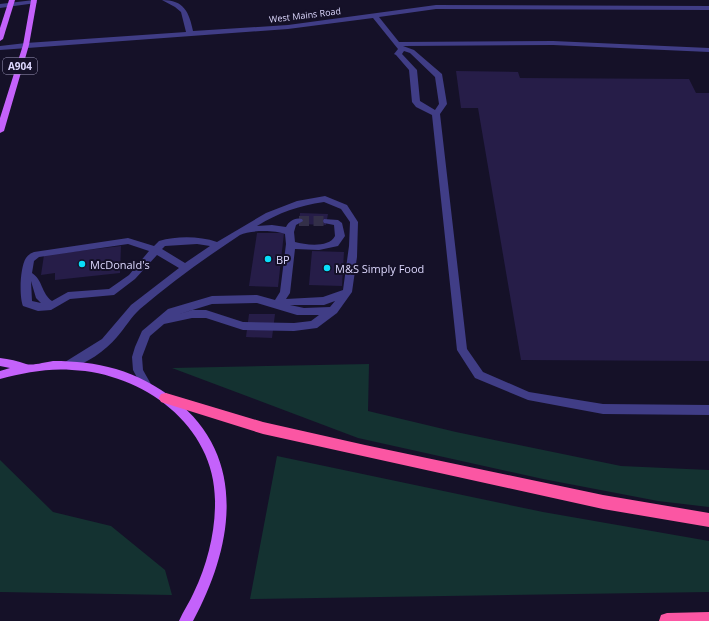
<svg xmlns="http://www.w3.org/2000/svg" width="709" height="621" font-family="'Open Sans',sans-serif">
  <style>
    .green { fill: #143231 }
    .building { fill: #261d48 }
    .lines { fill: none; stroke-linecap: round; stroke-linejoin: round }
    .minor-tunnel { stroke: #332f48; stroke-width: 10; stroke-dasharray: 10 4.5; stroke-linecap: butt }
    .minor { fill: #403d86; fill-rule: evenodd }
    .major { fill: #c462fb; fill-rule: evenodd }
    .highway { fill: #fb56a3; fill-rule: evenodd }
    .poi-dot { fill: #09def9; stroke: #151128; stroke-width: 1.5 }
    .labels { text-anchor: middle; dominant-baseline: central; stroke-width: 4; stroke-linejoin: round; paint-order: stroke }
    .far-street-label { font-size: 9px; fill: #ddd8fe; stroke: #151128 }
    .shield { fill: #151128; stroke: #a19cbe; stroke-width: 1 }
    .shield-label { font-size: 10px; font-weight: bold; fill: #ddd8fe }
    .poi-label { font-size: 11px; fill: #ddd8fe; stroke: #151128; text-anchor: start }
  </style>
  <rect width="100%" height="100%" fill="#151128"/>
  <g class="green">
    <path d="M369,364l-1,47 88,21 165,34 88,4v37l-51,-6 -115,-22 -185,-41 -186,-70z"/>
    <path d="M277,456l266,56 166,29v51l-459,7z"/>
    <path d="M0,460l53,52 58,14 54,44 7,25 -172,-3z"/>
  </g>
  <g class="building">
    <path d="M456,71l62,1 2,6 169,1 7,14h13v268l-188,-1 -43,-252h-17z"/>
    <path d="M300,213l28,1 -2,11 -27,-1z"/>
    <path d="M257,233h27l-6,54 -29,-1z"/>
    <path d="M121,246l-1,27 -65,7v-7l-14,2 3,-20z"/>
    <path d="M312,251l32,1 -2,34 -33,-1z"/>
    <path d="M249,314h26l-3,24 -26,-1z"/>
  </g>
  <g class="lines">
    <path class="minor-tunnel" d="M299,221h28"/>
    <g class="minor">
      <path d="M34,0l3,2 -1,1 -36,5v-4z"/>
      <path d="M162,0c22,0 27,12 31,31l95,-6 148,-20 273,1v4l-273,-1 -57,8 20,25 154,-1 156,7v4l-156,-7 -150,1 11,4 28,24 5,30 -7,10 27,235 16,23 46,20 74,12 106,1v10l-106,-1 -75,-14 -53,-22 -18,-28 -25,-235 -16,-8 -4,-5 -3,-32 -13,-15 -2,-1 4,-5 -25,-31 -85,11 -288,21v-4l26,-3 160,-11 -5,-20 -6,-5zM404,51l6,2 25,24 4,27 -4,6 -15,-9 -3,-31 -15,-16z"/>
      <path d="M325,196l22,9 11,17 -1,35 -5,35 -15,21 -20,15 -23,3 -51,-1 -37,-12h-14l-28,6 -14,12 -8,21 1,13 9,16 -1,3 -4,1 -4,-1 -10,-19 -1,-13 3,-10 7,-16 26,-22 44,-13 45,-1 18,5 5,-8 6,-48 -1,-10c-10,-4 -35,-4 -45,1 -35,23 -68,47 -100,74 -9,8 -15,19 -23,28 -12,14 -31,27 -48,32l-4,-1 -1,-3 1,-3 37,-23 29,-34 48,-37 -22,-13 -22,24 -21,16 -44,4 -19,11 -13,1 -15,-5c-4,-10 -3,-39 3,-48 2,-3 5,-5 8,-6l94,-14 26,8 5,-5c18,-5 40,-5 58,1l49,-29 31,-12zM324,202l17,7 9,13 -1,24 -6,44 -20,7 -37,2 4,-6 5,-44 24,1 19,-4 7,-10 -3,-13 -4,-3 -14,-1 -1,2 1,2 10,2 1,11c-6,12 -29,9 -40,6l-1,-10 2,-7 7,-4 -1,-2c-7,-2 -13,2 -16,8l-14,-2 -15,1c23,-14 41,-20 67,-24zM128,244l21,7 -20,24 -20,14 -41,3 -16,9c-11,-8 -9,-21 -20,-28l2,-12 5,-4zM197,244l13,2 -25,17 -23,-14 3,-3zM31,281l5,17 5,5 -9,-2zM335,301l-5,6 -26,1 -14,-3h34zM257,303l40,12h22l-8,6 -17,2 -51,-1 -37,-12h-14l-16,5 36,-11z"/>
    </g>
    <g class="major">
      <path d="M9,0h6l-12,39 -3,2v-13z"/>
      <path d="M31,0h6l-8,45 -25,86 -4,2v-15l23,-73z"/>
      <path d="M0,358c9,1 18,3 26,6 7,2 19,-2 27,-3 22,0 42,2 63,8 21,6 41,17 58,30 75,58 59,148 19,222h-14c4,-10 11,-19 15,-29 13,-27 21,-59 21,-88 2,-78 -72,-131 -143,-134 -25,-2 -48,3 -72,9v-8l10,-3 -10,-2z"/>
    </g>
    <g class="highway">
      <path d="M166,393l97,29 102,23 238,50 106,18v14l-106,-18 -340,-75 -102,-32 -2,-4 2,-4z"/>
      <path d="M709,612v9h-50l2,-6 6,-2z"/>
    </g>
  </g>
  <g class="poi-dot">
    <circle cx="268" cy="259" r="4"/>
    <circle cx="82" cy="264" r="4"/>
    <circle cx="327" cy="268" r="4"/>
  </g>
  <g class="labels">
    <g class="far-street-label">
      <text transform="translate(305 15) rotate(-7)">West Mains Road</text>
    </g>
    <rect class="shield" x="3" y="58" width="34" height="16" rx="3"/>
    <g class="shield-label">
      <text x="20" y="66">A904</text>
    </g>
    <g class="poi-label">
      <text x="276" y="259">BP</text>
      <text x="90" y="264">McDonald's</text>
      <text x="335" y="268">M&amp;S Simply Food</text>
    </g>
  </g>
</svg>
